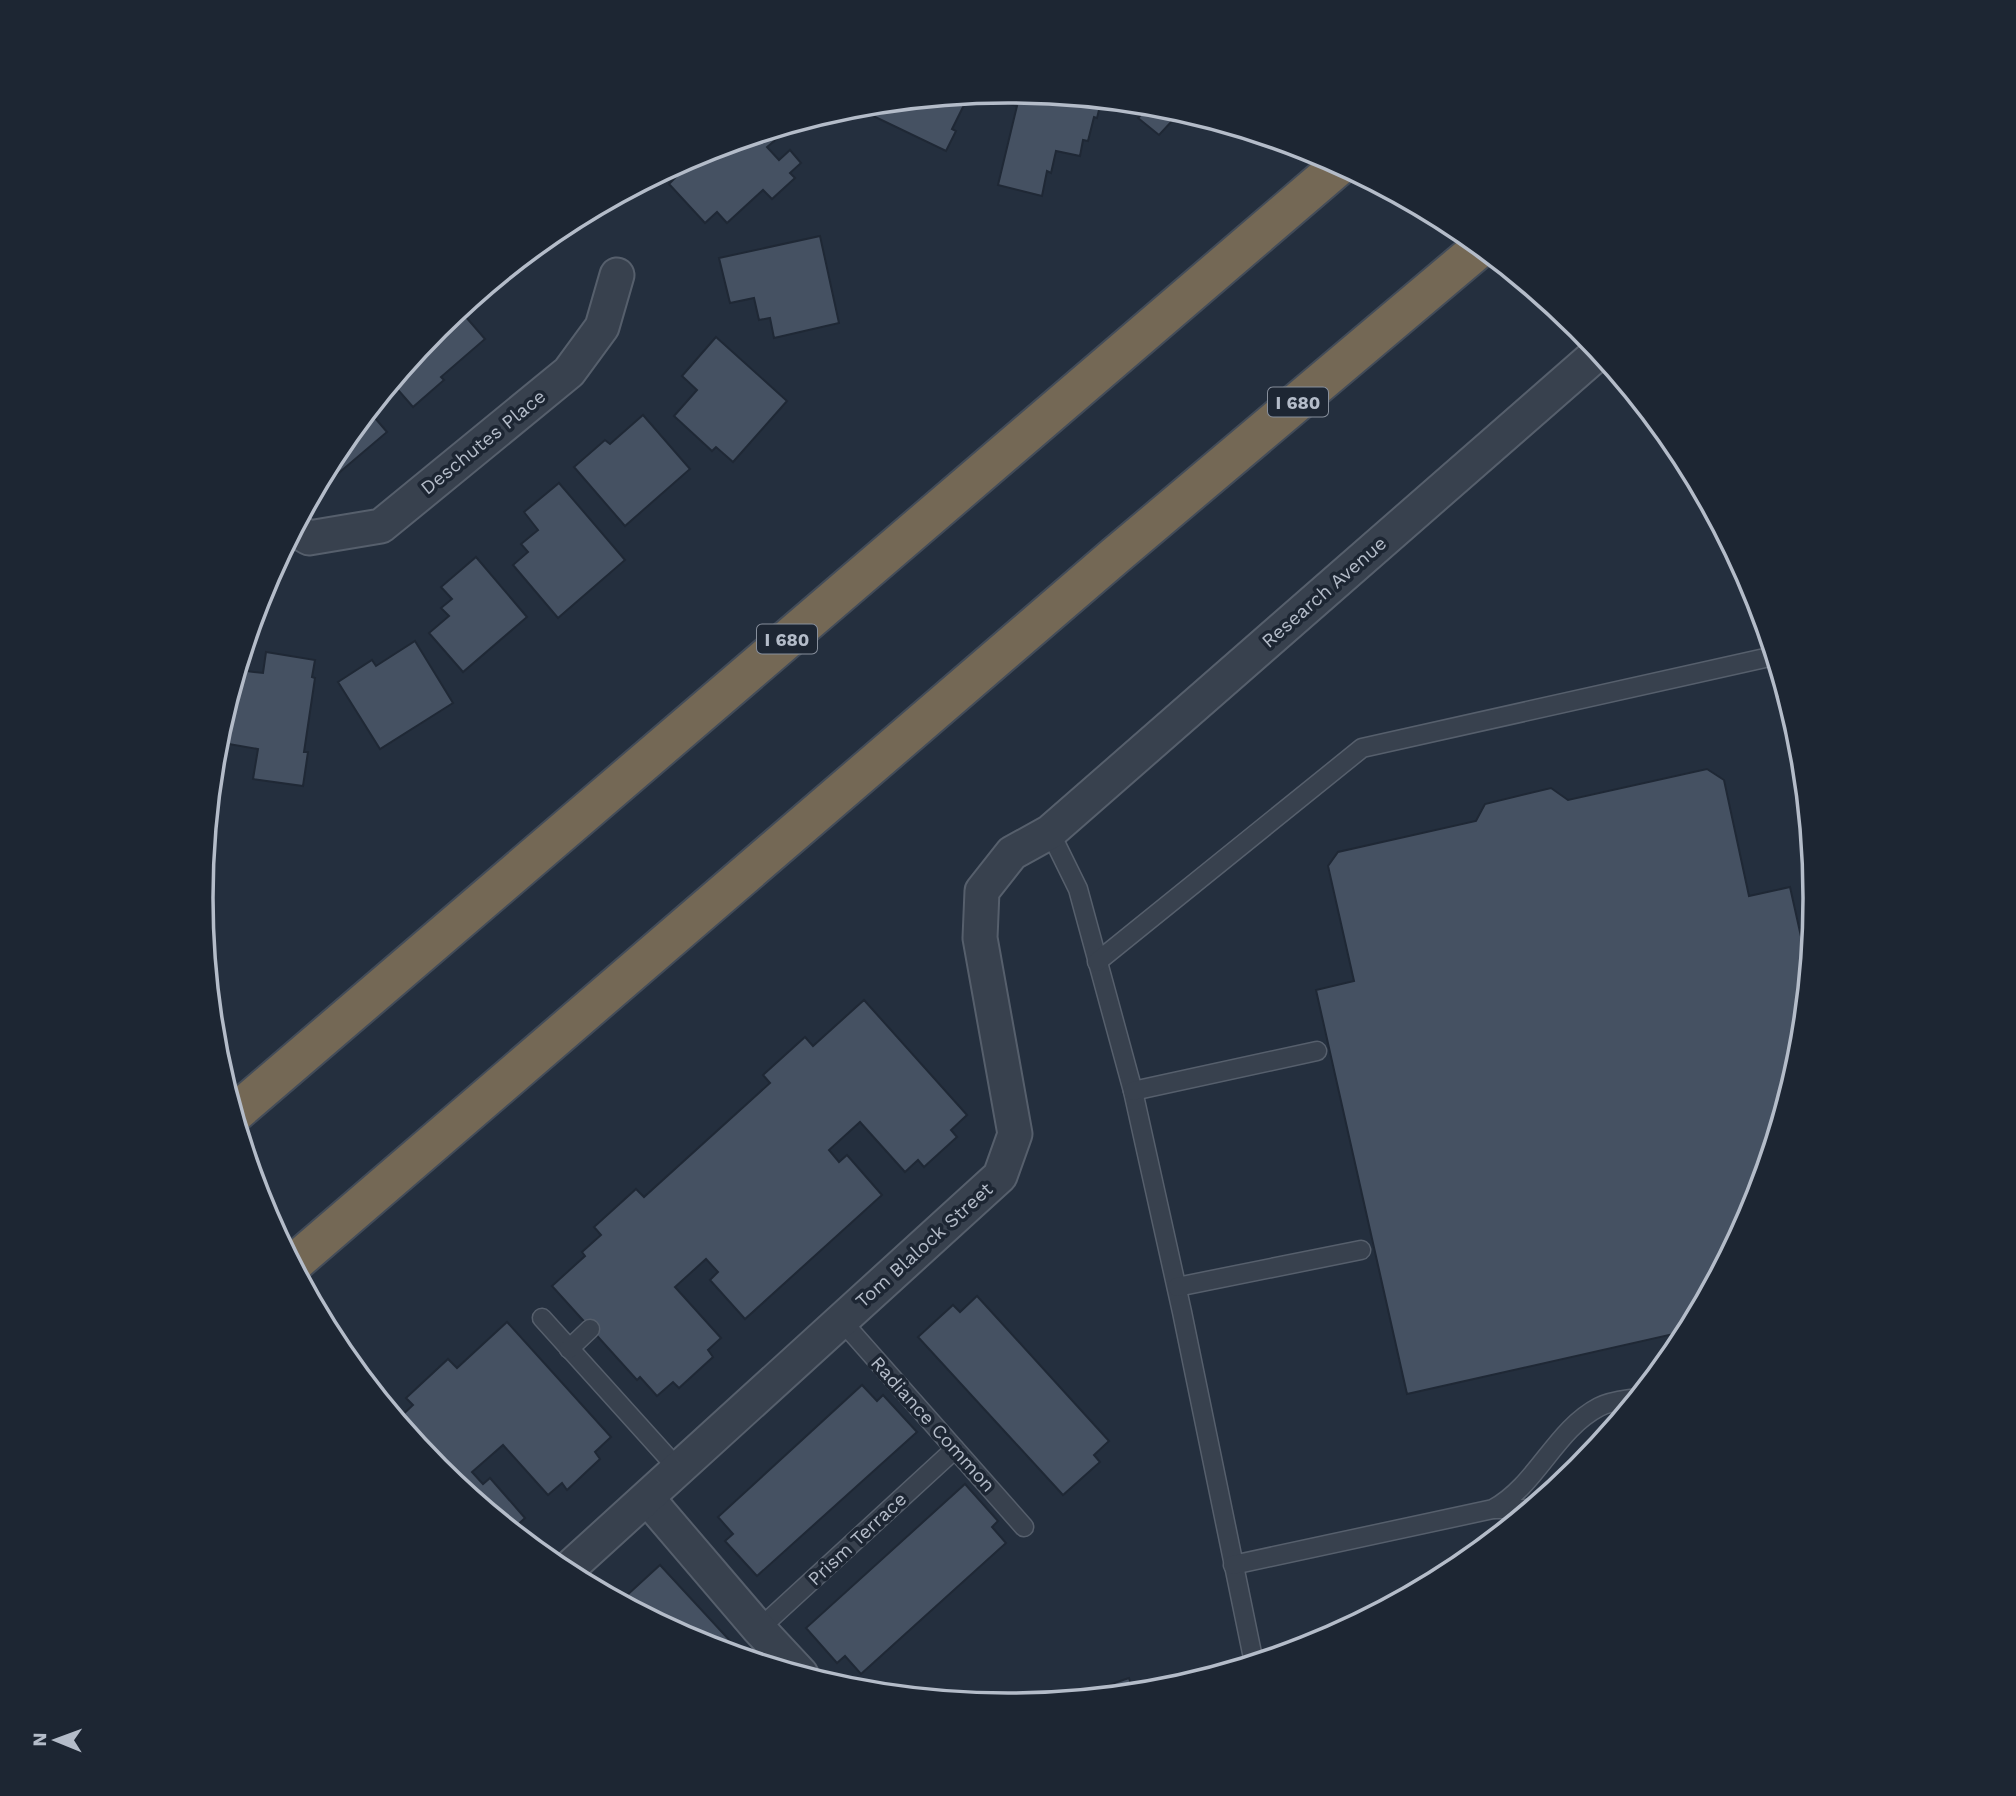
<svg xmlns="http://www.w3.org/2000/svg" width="2016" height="1796" font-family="'Work Sans',sans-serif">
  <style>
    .building { fill: #455162; stroke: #1f2835; stroke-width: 2 }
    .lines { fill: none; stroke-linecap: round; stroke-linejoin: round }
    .service-casing { stroke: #565f6c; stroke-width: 21 }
    .minor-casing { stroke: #565f6c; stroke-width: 37 }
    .motorway-casing { stroke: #434c59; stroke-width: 42 }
    .service { stroke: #38414e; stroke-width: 18 }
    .minor { stroke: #38414e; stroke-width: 33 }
    .motorway { stroke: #746855; stroke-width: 38 }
    .labels { text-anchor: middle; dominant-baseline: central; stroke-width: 7; stroke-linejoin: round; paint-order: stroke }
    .shield { fill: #1d2633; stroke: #878f9c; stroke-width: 2 }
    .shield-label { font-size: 18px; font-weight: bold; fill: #b4bcc9 }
    .street-label { font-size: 19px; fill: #b4bcc9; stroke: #1d2633 }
    .rim { fill: none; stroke: #b4bcc9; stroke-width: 3.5 }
  </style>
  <rect width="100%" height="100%" fill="#242f3e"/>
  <g class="building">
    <path d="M1008,91l93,11 -4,16 -3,-1 -6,24 -5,-1 -3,16 -24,-5 -5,22 -4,-2 -5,25 -44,-11 19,-79 -12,-3z"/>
    <path d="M969,95l-17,34 4,2 -10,20 -77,-37 4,-10z"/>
    <path d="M1150,105l16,2 17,5 -8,10 -2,-2 -14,15 -21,-17z"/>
    <path d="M773,130l6,7 -12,10 12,13 11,-10 11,13 -11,10 5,5 -23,21 -9,-9 -36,33 -10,-11 -12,11 -36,-39 31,-32z"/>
    <path d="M820,236l19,87 -65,15 -4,-20 -11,2 -5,-22 -24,5 -11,-45z"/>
    <path d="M459,309l26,30 -44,38 3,3 -31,27 -21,-24 46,-56z"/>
    <path d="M716,337l71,64 -54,61 -17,-15 -4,4 -38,-35 23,-26 -15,-14z"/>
    <path d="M369,411l18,21 -53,45 -7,-9 10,-19z"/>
    <path d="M643,415l47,54 -65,57 -51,-59 31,-27 5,4z"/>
    <path d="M559,483l66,77 -67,58 -45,-53 15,-13 -7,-8 17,-14 -14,-18z"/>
    <path d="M476,557l51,60 -64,55 -34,-39 20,-17 -8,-8 11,-9 -11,-12z"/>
    <path d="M415,641l38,62 -73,46 -42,-67 34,-22 4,6z"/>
    <path d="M266,652l49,8 -3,17 3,1 -11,74h4l-5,34 -50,-7 5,-30 -35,-6 3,-23h-3l15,-50 25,3z"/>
    <path d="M1707,769l17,11 25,116 41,-9 18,81 -9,88 -46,151 -66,124 -280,63 -91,-404 38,-9 -26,-115 10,-14 138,-31 9,-17 66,-16 17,12z"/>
    <path d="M864,1000l103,115 -16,15 6,7 -33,30 -6,-7 -13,12 -45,-50 -31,28 10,12 8,-7 35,40 -137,124 -35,-39 8,-8 -12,-13 -31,28 46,51 -13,12 5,7 -34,31 -6,-6 -16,14 -17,-19 -3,3 -85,-94 33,-30 -3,-4 19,-17 -7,-8 42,-38 8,8 126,-114 -7,-8 42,-38 8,9z"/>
    <path d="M977,1296l132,145 -15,14 6,7 -37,33 -145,-158 35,-32 7,7z"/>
    <path d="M507,1322l104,115 -16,15 5,7 -33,31 -5,-7 -14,12 -45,-50 -31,27 11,12 7,-6 35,40 -13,12 -75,-62 -40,-48 16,-15 -7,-7 42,-39 9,9z"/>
    <path d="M862,1385l15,16 6,-6 34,37 -160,144 -32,-35 8,-7 -15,-17z"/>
    <path d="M965,1484l33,37 -6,6 14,16 -145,131 -16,-18 -8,7 -31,-35z"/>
    <path d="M660,1565l85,92 -46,-14 -69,-36 2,-2 -7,-8z"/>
    <path d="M1129,1678l5,15 -67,6z"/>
  </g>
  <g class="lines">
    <g class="service-casing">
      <g id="service">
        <path d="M1050,832l28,57 55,202 49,221 72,351"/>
        <path d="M1097,962l265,-214 412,-92"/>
        <path d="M1133,1091l184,-40"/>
        <path d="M1177,1287l184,-37"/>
        <path d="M542,1318l137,152"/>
        <path d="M841,1320l183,207"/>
        <path d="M569,1349l21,-20"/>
        <path d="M1495,1509h35"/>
        <path d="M1233,1565l260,-56c44,-24 62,-79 106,-102 11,-6 26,-7 38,-9"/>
        <path d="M759,1629l196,-180"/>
      </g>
    </g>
    <g class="minor-casing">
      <g id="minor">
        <path d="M294,529l15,9 72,-12 188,-154 33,-45 15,-52"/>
        <path d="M648,1499l111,130 42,45"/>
        <path d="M565,1572l435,-396 15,-42 -35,-196 2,-47 30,-38 38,-21 549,-480"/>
      </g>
    </g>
    <g class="motorway-casing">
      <g id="motorway">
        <path d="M234,1114l1106,-949"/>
        <path d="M293,1264l822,-708 366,-309"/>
      </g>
    </g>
    <use href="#service" class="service"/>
    <use href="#minor" class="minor"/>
    <use href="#motorway" class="motorway"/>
  </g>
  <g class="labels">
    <g class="shield">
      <rect x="1268" y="387.5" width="60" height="29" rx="5"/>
      <rect x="757" y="624.5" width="60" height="29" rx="5"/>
    </g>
    <g class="shield-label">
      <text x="1298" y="402">I 680</text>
      <text x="787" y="639">I 680</text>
    </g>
    <g class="street-label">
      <text transform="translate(483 442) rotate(-39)">Deschutes Place</text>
      <text transform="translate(1324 592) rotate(-41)">Research Avenue</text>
      <text transform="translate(924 1245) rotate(-42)">Tom Blalock Street</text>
      <text transform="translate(933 1424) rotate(48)">Radiance Common</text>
      <text transform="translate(857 1539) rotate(-43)">Prism Terrace</text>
    </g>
  </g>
  <path d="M0 0H2016V1796H0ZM213 898a795 795 0 1 1 1590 0a795 795 0 1 1-1590 0Z" fill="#1d2633" fill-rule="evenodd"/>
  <path class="rim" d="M213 898a795 795 0 1 1 1590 0a795 795 0 1 1-1590 0Z"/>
  <g transform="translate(56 1740) rotate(271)" stroke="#1d2633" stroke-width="5" paint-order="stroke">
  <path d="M0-5L12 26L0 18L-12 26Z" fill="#b4bcc9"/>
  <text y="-10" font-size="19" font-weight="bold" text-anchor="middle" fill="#b4bcc9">N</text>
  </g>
</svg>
